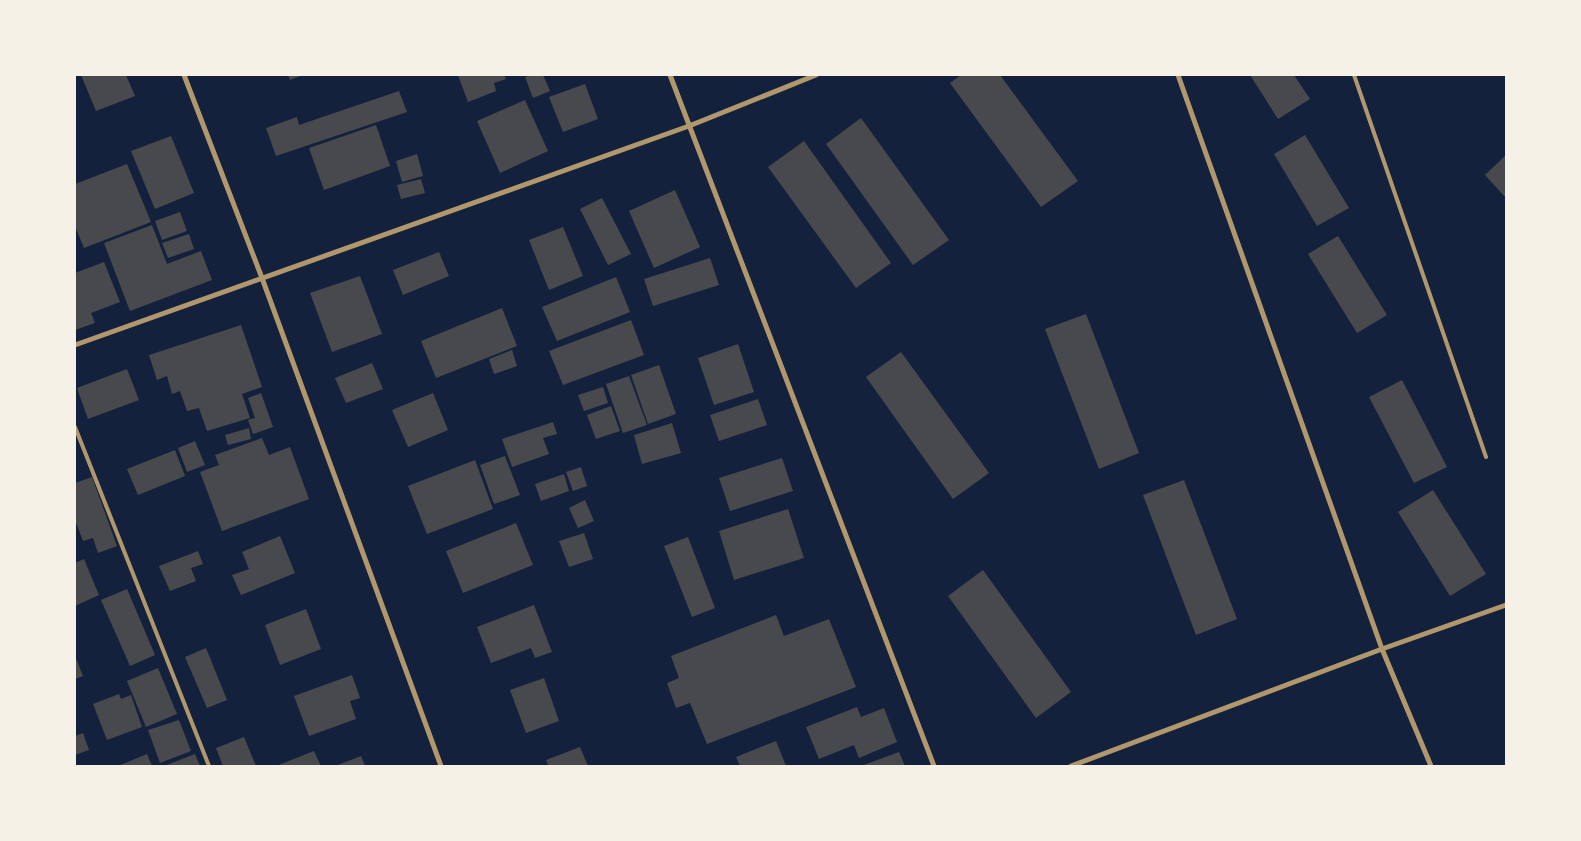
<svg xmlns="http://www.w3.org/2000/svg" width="1581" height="841" font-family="'Asap Condensed',sans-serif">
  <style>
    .building { fill: #48494c }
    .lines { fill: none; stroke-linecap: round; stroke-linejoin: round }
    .service { stroke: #b1986c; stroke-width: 4 }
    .minor { stroke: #b1986c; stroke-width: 5 }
  </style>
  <rect width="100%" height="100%" fill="#14213d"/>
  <g class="building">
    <path d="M81,75h45l9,21 -39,15z"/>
    <path d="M288,75h15l-13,5z"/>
    <path d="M458,75h46l2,4 -12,4 2,8 -28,11z"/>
    <path d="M531,75h12l7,16 -17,7 -8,-21z"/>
    <path d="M961,75h39l78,106 -37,26 -91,-124z"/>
    <path d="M1250,75h44l16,24 -32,20z"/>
    <path d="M585,84l13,35 -35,13 -14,-35z"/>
    <path d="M399,91l8,21 -131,44 -10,-28 31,-11 2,8z"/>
    <path d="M525,100l23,51 -48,22 -23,-52z"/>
    <path d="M861,118l88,122 -36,25 -87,-121z"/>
    <path d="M376,125l14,41 -66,24 -15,-42z"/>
    <path d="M1305,135l44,73 -32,18 -43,-72z"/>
    <path d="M171,136l23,57 -39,16 -24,-58z"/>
    <path d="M804,141l87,122 -35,25 -88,-121z"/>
    <path d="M417,154l6,22 -21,6 -6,-21z"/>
    <path d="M1506,155v43l-21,-23z"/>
    <path d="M127,164l24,58 -67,26 -9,-22v-42z"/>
    <path d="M421,179l4,14 -24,6 -4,-14z"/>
    <path d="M675,190l25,57 -46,21 -25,-57z"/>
    <path d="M602,198l29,56 -23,11 -28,-56z"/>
    <path d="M180,212l7,19 -25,9 -7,-19z"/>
    <path d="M152,225l15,39 34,-13 11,29 -82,31 -26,-68z"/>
    <path d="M563,227l20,49 -34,14 -20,-50z"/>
    <path d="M189,234l5,15 -26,9 -6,-15z"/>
    <path d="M1338,236l49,79 -30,18 -49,-79z"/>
    <path d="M439,252l10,24 -46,19 -10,-25z"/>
    <path d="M710,258l9,27 -66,21 -9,-27z"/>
    <path d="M104,262l16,40 -29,11 4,10 -20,7v-57z"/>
    <path d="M360,276l22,58 -50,18 -22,-59z"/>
    <path d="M616,277l14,35 -73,29 -15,-34z"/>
    <path d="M502,308l15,38 -81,32 -15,-37z"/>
    <path d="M1086,314l53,139 -40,16 -54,-140z"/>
    <path d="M631,320l13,35 -81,30 -14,-34z"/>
    <path d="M241,325l21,62 -20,7 8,24 -43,13 -8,-23 -12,3 -7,-20 -8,3 -5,-18 -10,4 -8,-25z"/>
    <path d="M738,344l16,48 -40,13 -16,-47z"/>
    <path d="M512,350l5,16 -23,8 -5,-15z"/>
    <path d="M901,352l88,121 -36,26 -87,-122z"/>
    <path d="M372,363l11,26 -37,14 -11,-25z"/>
    <path d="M659,365l17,49 -28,10 -17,-49z"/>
    <path d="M127,369l12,31 -51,19 -11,-31z"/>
    <path d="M629,376l18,49 -24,8 -17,-49z"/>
    <path d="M1402,380l45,87 -33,16 -45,-86z"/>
    <path d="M603,387l5,16 -24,8 -6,-16z"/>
    <path d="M261,393l12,34 -20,7 -5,-14 7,-2 -7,-20z"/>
    <path d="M433,393l15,37 -40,17 -16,-37z"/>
    <path d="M758,399l9,26 -48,16 -9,-26z"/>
    <path d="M611,406l9,25 -24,8 -9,-24z"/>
    <path d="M553,422l4,12 -14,4 6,16 -37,13 -10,-28z"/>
    <path d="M672,423l9,30 -39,11 -8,-29z"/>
    <path d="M249,428l2,11 -23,6 -3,-10z"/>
    <path d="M262,438l7,17 21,-8 19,52 -87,32 -22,-59 19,-7 -4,-10z"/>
    <path d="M195,441l10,24 -18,7 -9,-24z"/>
    <path d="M175,450l10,26 -47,19 -11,-26z"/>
    <path d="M505,456l15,39 -26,9 -14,-39z"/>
    <path d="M782,458l11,33 -63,20 -11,-33z"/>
    <path d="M475,460l18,49 -66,25 -19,-48z"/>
    <path d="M581,467l6,19 -14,5 -7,-19z"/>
    <path d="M564,474l5,17 -28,10 -6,-17z"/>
    <path d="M92,477l25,69 -19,7 -5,-15 -10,3 -8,-21v-37z"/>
    <path d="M1184,480l53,139 -41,16 -53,-140z"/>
    <path d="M1433,490l53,84 -36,22 -52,-84z"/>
    <path d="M585,500l9,21 -16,7 -9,-20z"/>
    <path d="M788,509l16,49 -70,22 -15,-49z"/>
    <path d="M516,523l17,42 -70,28 -17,-42z"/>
    <path d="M584,533l9,26 -24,8 -10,-26z"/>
    <path d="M280,536l15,37 -54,22 -9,-20 17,-6 -7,-17z"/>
    <path d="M688,537l27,71 -23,9 -28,-71z"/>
    <path d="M198,551l5,13 -12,4 5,13 -26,10 -11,-25z"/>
    <path d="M84,559l15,36 -24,11v-43z"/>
    <path d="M983,570l88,122 -35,26 -88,-122z"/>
    <path d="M127,589l28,66 -25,11 -29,-66z"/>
    <path d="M534,605l18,47 -17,6 -4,-10 -40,15 -14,-36z"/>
    <path d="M306,609l15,40 -41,16 -15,-40z"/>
    <path d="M776,615l8,21 45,-17 27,68 -149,57 -17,-41 -14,5 -9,-25 12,-5 -8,-22z"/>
    <path d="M206,648l21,52 -20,8 -22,-51z"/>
    <path d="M75,656l8,20 -8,3z"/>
    <path d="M158,668l19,46 -31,13 -19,-46z"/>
    <path d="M352,675l8,23 -10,3 6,18 -47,17 -15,-40z"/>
    <path d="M544,678l15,43 -33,12 -16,-43z"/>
    <path d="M119,694l2,5 10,-4 11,32 -35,13 -14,-36z"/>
    <path d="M857,707l4,10 23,-9 13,34 -38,16 -5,-13 -35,14 -13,-32z"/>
    <path d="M179,720l12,31 -31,12 -12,-33z"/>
    <path d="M83,733l6,17 -14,5v-19z"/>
    <path d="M244,737l12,29h-33l-7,-18z"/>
    <path d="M776,741l10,25h-46l-4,-9z"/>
    <path d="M580,747l8,19h-39l-3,-6z"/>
    <path d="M314,751l7,15h-45z"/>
    <path d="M899,752l6,14h-44z"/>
    <path d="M147,754l5,12h-34z"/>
    <path d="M195,754l5,12h-36z"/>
    <path d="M361,756l4,10h-30z"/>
  </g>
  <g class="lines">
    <g class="service">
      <path d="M1354,75l132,382"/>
      <path d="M75,427l134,339"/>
    </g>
    <g class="minor">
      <path d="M184,75l78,203 179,488"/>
      <path d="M670,75l264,691"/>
      <path d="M1178,75l204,574 49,117"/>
      <path d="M75,345l614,-219 127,-51"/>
      <path d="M1071,766l311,-117 124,-44"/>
    </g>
  </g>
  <rect width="1581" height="841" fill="none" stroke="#f6f1e7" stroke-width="152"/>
</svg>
